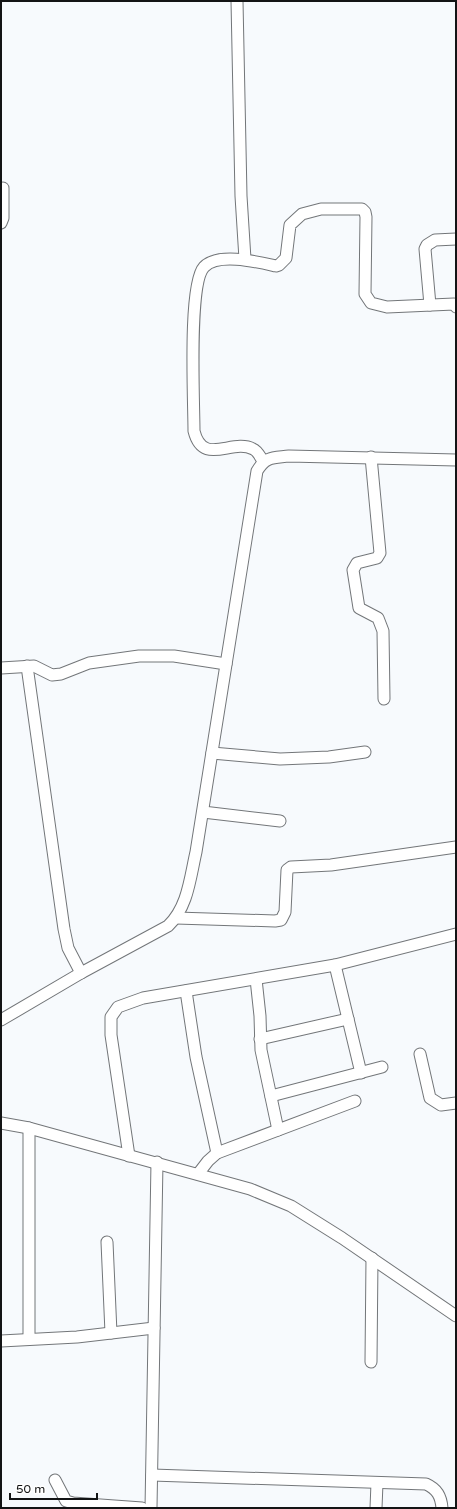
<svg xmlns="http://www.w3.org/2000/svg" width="457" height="1509" font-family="'Varela Round',sans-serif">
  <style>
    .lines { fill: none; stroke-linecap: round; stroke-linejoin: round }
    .minor-casing { stroke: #737679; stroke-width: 13 }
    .minor { stroke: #fff; stroke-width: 11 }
  </style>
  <rect width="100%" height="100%" fill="#f7fafd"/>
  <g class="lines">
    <g class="minor-casing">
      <g id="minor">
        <path d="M237,1l4,195 4,63"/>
        <path d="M1,223l2,-5v-30"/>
        <path d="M430,305l-5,-56 2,-4 8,-5 21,-1"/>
        <path d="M371,457l9,96 -3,5 -20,5 -4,7 6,38 19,10 5,13 1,68"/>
        <path d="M263,461c-3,-4 -5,-10 -10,-12 -21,-11 -50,18 -59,-18 0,-29 -6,-147 10,-164 14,-15 54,-5 72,-1l3,-1 7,-7 4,-33 12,-11 19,-5h41l3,3 1,5 -1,77 6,9 16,4 67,-3 2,3"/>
        <path d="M27,666l37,263 4,19 13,25"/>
        <path d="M1,668l33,-2 18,9 9,-1 28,-11 50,-7h35l52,8"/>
        <path d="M212,753l68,6 49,-2 36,-5"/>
        <path d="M203,812l77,9"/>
        <path d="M176,918l99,3 6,-1 4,-8 2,-42 4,-3 40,-2 125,-18"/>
        <path d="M335,965l26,108"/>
        <path d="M256,979l4,37 1,34 17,80"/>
        <path d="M186,991l10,66 21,96"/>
        <path d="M1,1020l80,-47 87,-47c20,-19 22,-48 28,-74l61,-381c9,-15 16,-13 32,-15l167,4"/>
        <path d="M260,1039l88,-20"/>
        <path d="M420,1054l10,44 11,7 15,-2"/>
        <path d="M271,1096l111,-29"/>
        <path d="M1,1123l28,5 221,61 41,17 51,32 114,78"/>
        <path d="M29,1128v211"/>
        <path d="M129,1156l-18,-121v-18l7,-10 25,-9 192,-33 121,-31"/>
        <path d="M198,1174l10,-13 9,-8 138,-52"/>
        <path d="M107,1242l4,91"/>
        <path d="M1,1341l76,-4 77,-9"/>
        <path d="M371,1362l1,-104"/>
        <path d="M152,1475l274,9c11,5 15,12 16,24"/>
        <path d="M55,1480l11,21 7,2 69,5"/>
        <path d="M151,1508l6,-346"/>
        <path d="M376,1508l1,-25"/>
      </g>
    </g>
    <use href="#minor" class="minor"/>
  </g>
  <rect width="457" height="1509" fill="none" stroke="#131415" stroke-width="4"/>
  <path d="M10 1493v6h87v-6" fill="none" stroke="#131415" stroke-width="2"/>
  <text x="16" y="1493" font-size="12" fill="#131415" stroke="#ffffff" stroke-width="3" paint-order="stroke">50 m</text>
</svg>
